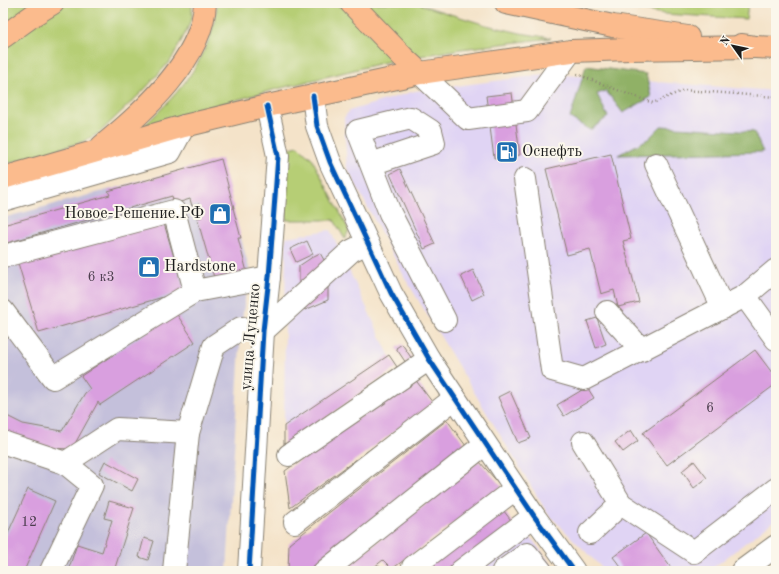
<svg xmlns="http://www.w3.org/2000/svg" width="779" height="574" font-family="'Old Standard TT',serif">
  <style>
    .built { fill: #e0d4f4 }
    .industrial { fill: #c4c0db }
    .green { fill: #b6ce74; stroke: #697548 }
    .forest { fill: #90b166; stroke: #566641 }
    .building { fill: #d99fdf }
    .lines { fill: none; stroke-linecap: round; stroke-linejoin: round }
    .minor-casing { stroke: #888072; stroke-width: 24 }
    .major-casing { stroke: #888072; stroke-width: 24 }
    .path { stroke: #888072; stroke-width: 2.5; stroke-dasharray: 1 3; stroke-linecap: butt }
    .minor { stroke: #fff; stroke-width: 22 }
    .major { stroke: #fbbb8d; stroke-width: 22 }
    .cycleway-casing { stroke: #fbf7ec; stroke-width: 8 }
    .cycleway { stroke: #0057b8; stroke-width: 5 }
    .labels { text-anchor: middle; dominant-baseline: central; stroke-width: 4; stroke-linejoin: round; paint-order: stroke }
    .number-label { font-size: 14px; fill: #4b3d4d }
    .poi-label { font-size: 16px; fill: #1c1c1c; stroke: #fbf7ec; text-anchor: start }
    .street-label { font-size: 16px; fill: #1c1c1c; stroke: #fbf7ec }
  </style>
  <rect width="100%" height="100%" fill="#fbf7ec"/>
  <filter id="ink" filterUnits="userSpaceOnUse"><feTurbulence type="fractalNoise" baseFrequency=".025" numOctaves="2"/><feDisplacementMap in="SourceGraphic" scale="8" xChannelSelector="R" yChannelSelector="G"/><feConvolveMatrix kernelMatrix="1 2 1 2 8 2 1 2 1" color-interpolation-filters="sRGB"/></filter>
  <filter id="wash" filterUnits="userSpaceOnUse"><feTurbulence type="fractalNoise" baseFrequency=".012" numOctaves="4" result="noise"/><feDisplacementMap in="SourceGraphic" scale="16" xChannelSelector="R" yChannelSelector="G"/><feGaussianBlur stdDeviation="0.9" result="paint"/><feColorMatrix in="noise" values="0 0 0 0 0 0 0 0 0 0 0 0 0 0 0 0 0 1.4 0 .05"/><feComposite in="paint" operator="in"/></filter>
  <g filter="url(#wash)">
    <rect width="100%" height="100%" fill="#f4e3c9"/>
    <g class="built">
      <path d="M551,74l225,17v428l-67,52h-104l-57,-57 -143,-236 -58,-110 -3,-50 5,-7 66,-20z"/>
      <path d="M330,230l59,125 -105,71 2,-189z"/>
      <path d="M526,531l30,40h-77l-3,-4z"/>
    </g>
    <path class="industrial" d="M220,160l29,108 -8,60 -14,243h-224v-353z"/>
    <g class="green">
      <path d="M3,3h189v14l-5,13 -16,30 -28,31 -44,42 -17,9 -79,23z"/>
      <path d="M217,3h123l54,57 -125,31 -124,34c36,-34 68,-70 72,-122z"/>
      <path d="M363,3h54l17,6 52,16 34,8 31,5 -90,11 -46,8z"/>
      <path d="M601,3h175v2l-28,-1 -2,15 -82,-5z"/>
      <path d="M298,146l9,9 4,2 38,73 -4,9 -11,-19h-48c0,-12 2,-25 2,-38 0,-13 -5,-20 2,-34z"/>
    </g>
    <g class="forest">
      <path d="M586,66l60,8 5,23 -28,16 -17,-22 -9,3 11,23 -18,13 -20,-12z"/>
      <path d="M661,126l93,6 9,20 -145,3 30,-16z"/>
    </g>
    <g id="blocks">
      <g class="building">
        <path d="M512,93l8,62 -26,3 -8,-62z"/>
        <path d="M611,154l20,85 -8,2 16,61 -21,5 -4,-17 -13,4 -11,-45 -23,6 -21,-86z"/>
        <path d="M221,159l13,49h-1l8,30h-3l9,34 -32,9 -18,-63 5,-1 -3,-13 -7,2 -2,-7 -16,5 -2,-8 -169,48v-19l107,-30 -2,-4z"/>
        <path d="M400,169l35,75 -11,5 -34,-75z"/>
        <path d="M163,220l21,71 -145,42 -21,-70z"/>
        <path d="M307,241l6,13 -17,8 -6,-13z"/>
        <path d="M320,253l8,14v33l-23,10 -6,-7v-37l15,-10z"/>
        <path d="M473,270l11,24 -12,6 -11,-24z"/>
        <path d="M176,313l19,29 -95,63 -2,-3 -26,47 -31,-1 -38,-13v-21l20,10 39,7 23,-38 5,-4 -9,-13z"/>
        <path d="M597,318l9,26 -10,4 -9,-27z"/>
        <path d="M402,344l10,15 -6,4 -10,-15z"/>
        <path d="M755,350l21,28v6l-109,81 -24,-32z"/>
        <path d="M389,355l8,12 -113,81v-22z"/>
        <path d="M414,378l19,25 -143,105 -5,-37z"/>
        <path d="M587,387l7,11 -30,18 -7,-11z"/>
        <path d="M510,391l21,47 -13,5 -20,-46z"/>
        <path d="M447,420l19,26 -159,125h-19l1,-27z"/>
        <path d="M631,430l7,11 -15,11 -8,-10z"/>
        <path d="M105,461l33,18 -6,12 -33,-18z"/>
        <path d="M479,461l23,26 -110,82 -9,-9 -14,11h-28z"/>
        <path d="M694,461l13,17 -13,10 -12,-17z"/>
        <path d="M28,489l27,12 -31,70h-21v-27z"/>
        <path d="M109,501l25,7 -20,63h-46l9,-27 25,8 10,-32 -8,-2z"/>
        <path d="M503,510l11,14 -63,47h-30z"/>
        <path d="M646,533l25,35 -4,3h-43l-11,-14z"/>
        <path d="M144,538l10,3 -6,19 -9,-3z"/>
        <path d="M379,565l5,6h-13z"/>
      </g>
    </g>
  </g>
  <g filter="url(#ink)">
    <use href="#blocks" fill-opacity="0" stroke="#888072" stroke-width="1"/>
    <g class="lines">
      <g class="minor-casing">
        <g id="minor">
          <path d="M420,73l48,46 59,-8 44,-60"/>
          <path d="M313,96l4,30 13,36 61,131 38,66 26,39 79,118 40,55"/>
          <path d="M371,164l63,-21 -3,-12 -20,-13 -53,13 32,82 55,107"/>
          <path d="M656,164l67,144"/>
          <path d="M525,179l27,191 32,9 161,-83 31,-26"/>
          <path d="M3,200l167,-48 14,-26"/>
          <path d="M3,257l1,-1 170,-45 21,80"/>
          <path d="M745,296l31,43"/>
          <path d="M3,311l50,67 142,-87 74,-14"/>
          <path d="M607,312l35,38"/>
          <path d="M3,442l5,2 57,19 52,-34 71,4"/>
          <path d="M583,442l38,62 73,48 82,-63"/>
          <path d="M289,455l140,-96"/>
          <path d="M295,522l160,-124"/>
          <path d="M590,533l31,-29"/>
          <path d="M413,567l102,-78"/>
          <path d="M51,571l41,-86 -27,-22"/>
          <path d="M174,571l14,-138 26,-87 27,-18 22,3 88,-80 16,-8"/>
          <path d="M249,571l14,-240 6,-54 9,-121 -11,-50"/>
          <path d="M325,571l160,-127"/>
          <path d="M461,571l73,-55"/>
          <path d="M503,571l24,-17 14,17"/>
          <path d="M742,571l34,-25"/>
        </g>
      </g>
      <g class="major-casing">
        <g id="major">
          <path d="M351,3l52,54 17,16"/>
          <path d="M506,3l107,23 75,11"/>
          <path d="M3,37l32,-23 18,-11"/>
          <path d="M741,45l14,2 21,1"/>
          <path d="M102,146c41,-33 101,-87 103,-143"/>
          <path d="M3,178l181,-52 83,-20 153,-33 151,-22 59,-2 125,-2"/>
        </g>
      </g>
      <path class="path" d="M577,74l43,17 33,12 31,-13 92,7"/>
      <use href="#minor" class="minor"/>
      <use href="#major" class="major"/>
      <g class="cycleway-casing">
        <g id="cycleway">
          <path d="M313,96l4,30 13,36 61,131 38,66 26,39 79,118 40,55"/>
          <path d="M249,571l14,-240 6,-54 9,-121 -11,-50"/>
        </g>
      </g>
      <use href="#cycleway" class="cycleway"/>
    </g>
  </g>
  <defs>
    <g id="fuel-square" transform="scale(1.15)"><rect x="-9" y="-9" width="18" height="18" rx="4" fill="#1f6fb2" stroke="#fbf7ec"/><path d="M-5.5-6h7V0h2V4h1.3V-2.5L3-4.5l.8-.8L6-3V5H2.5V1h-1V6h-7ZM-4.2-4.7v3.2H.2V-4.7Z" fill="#fff"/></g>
    <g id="shop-square" transform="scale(1.15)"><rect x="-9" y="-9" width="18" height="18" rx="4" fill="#1f6fb2" stroke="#fbf7ec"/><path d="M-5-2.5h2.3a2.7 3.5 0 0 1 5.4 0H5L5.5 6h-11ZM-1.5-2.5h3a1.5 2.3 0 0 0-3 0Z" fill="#fff"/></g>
  </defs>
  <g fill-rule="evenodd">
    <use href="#fuel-square" x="507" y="152"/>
    <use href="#shop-square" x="220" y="214"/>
    <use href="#shop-square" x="149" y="267"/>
  </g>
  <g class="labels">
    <g class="number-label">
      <text x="101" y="277">6 к3</text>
      <text x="710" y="408">6</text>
      <text x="29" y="522">12</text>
    </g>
    <g class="poi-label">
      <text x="522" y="152">Оснефть</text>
      <text x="204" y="214" text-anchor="end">Новое-Решение.РФ</text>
      <text x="164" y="267">Hardstone</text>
    </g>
    <g class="street-label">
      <text transform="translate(251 337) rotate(-85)">улица Луценко</text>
    </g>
  </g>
  <rect width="779" height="574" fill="none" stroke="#fbf7ec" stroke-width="16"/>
  <g transform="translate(733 46) rotate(303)" stroke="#fbf7ec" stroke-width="3" paint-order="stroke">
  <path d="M0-3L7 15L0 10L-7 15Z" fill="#1c1c1c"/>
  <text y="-6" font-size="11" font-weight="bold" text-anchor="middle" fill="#1c1c1c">N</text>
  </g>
</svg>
